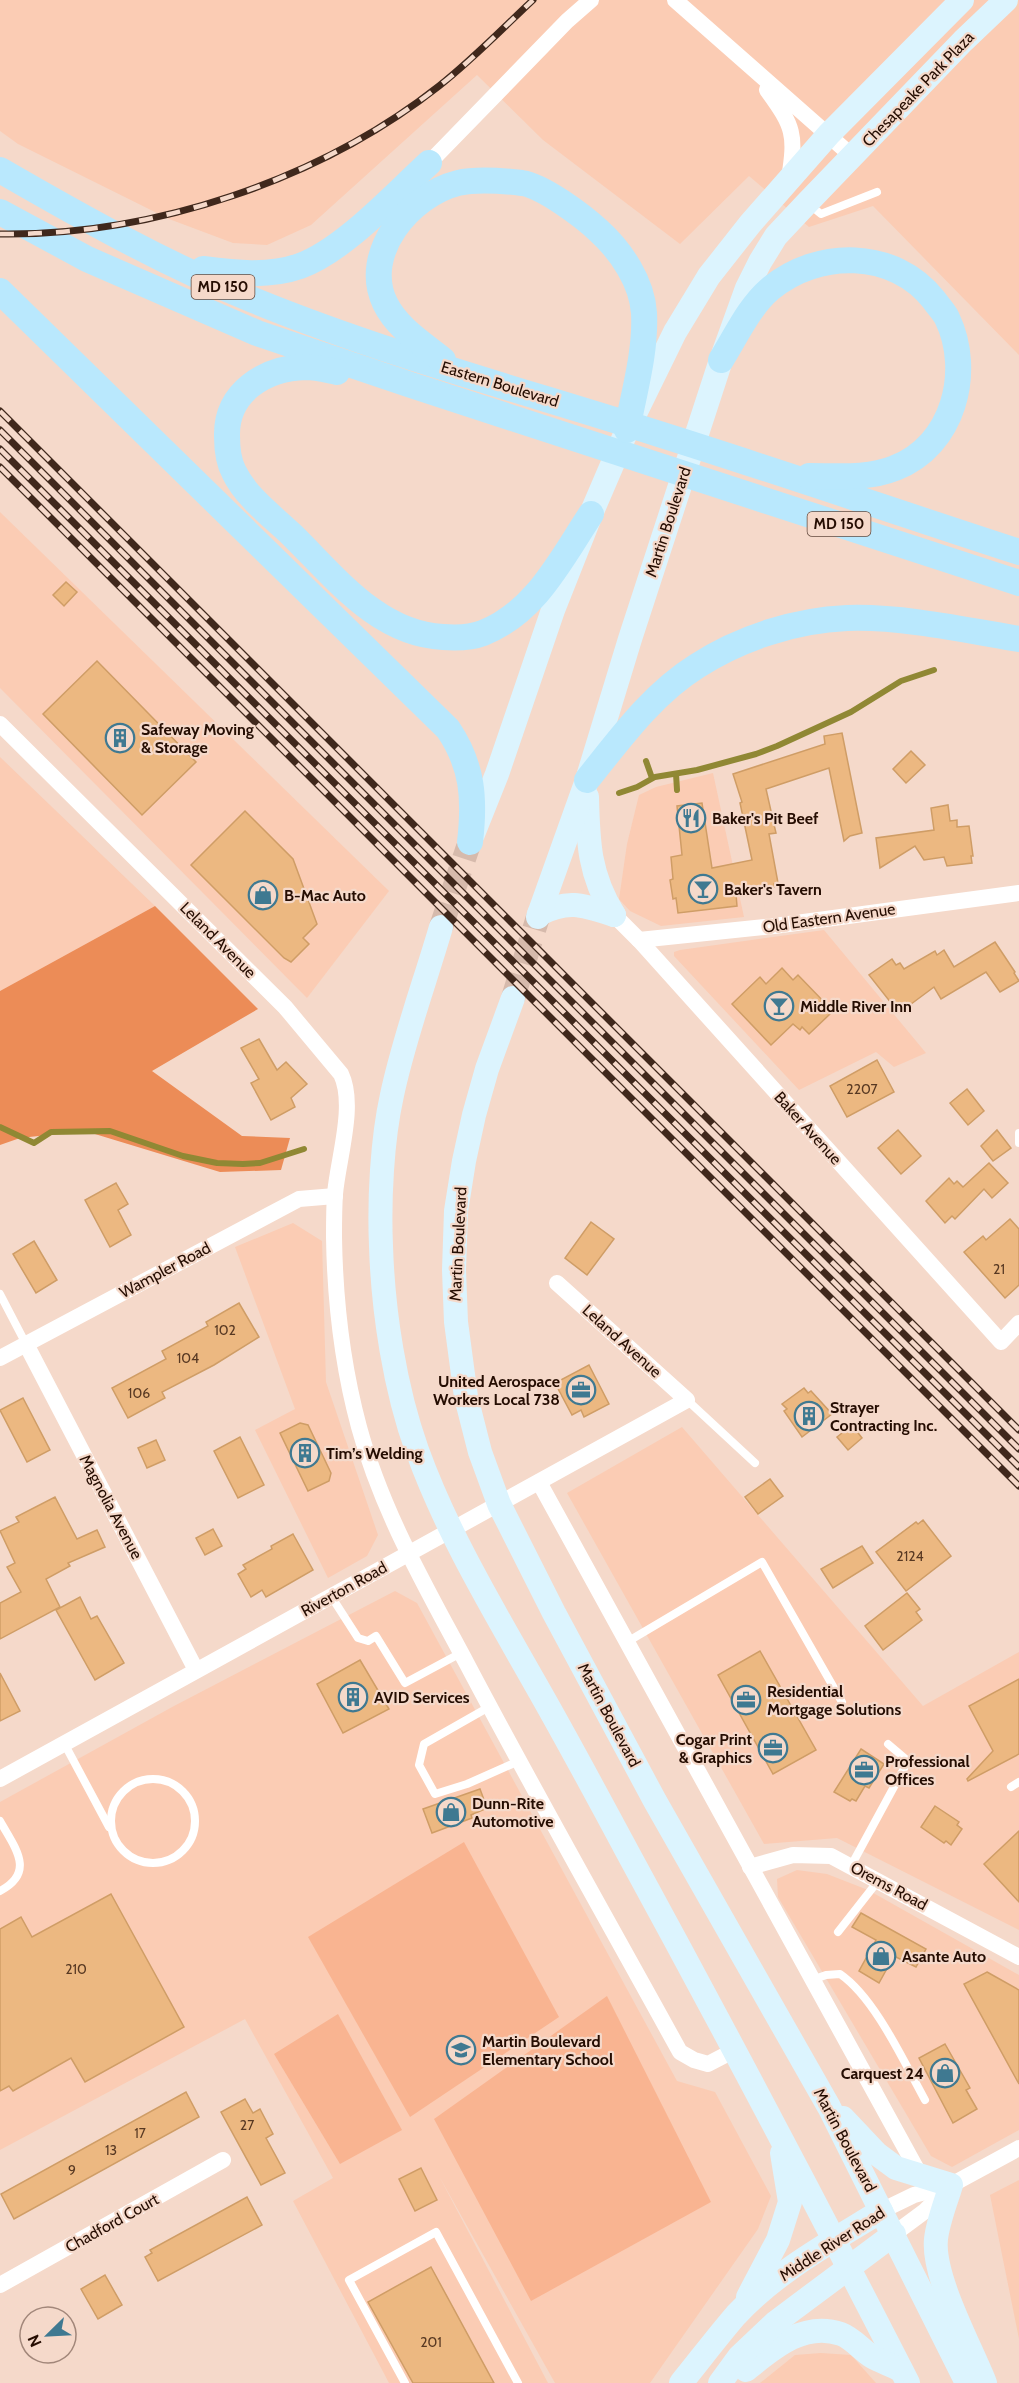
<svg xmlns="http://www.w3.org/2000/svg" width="1019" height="2383" font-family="Cabin,sans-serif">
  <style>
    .built { fill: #fbccb4 }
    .green { fill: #f9b491 }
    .forest { fill: #ec8c57 }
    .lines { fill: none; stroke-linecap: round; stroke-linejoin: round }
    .stream { stroke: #908834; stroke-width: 6 }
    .building { fill: #ecb881; stroke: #cf9d66; stroke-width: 1.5 }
    .secondary-tunnel { stroke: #d6baac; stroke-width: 24; stroke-dasharray: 24 12; stroke-linecap: butt }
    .lane { stroke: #fff; stroke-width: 8 }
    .street { stroke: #fff; stroke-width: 16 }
    .secondary { stroke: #dcf4fe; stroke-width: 24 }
    .primary { stroke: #b9e8fd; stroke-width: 26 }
    .rail-casing { stroke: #40281c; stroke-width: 7 }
    .rail { stroke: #f5d9ca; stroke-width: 4.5; stroke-dasharray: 14; stroke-linecap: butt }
    .labels { text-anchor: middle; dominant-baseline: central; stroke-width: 4.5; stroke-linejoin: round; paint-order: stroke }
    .number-label { font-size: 14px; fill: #573822 }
    .shield { fill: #f5d9ca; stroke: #634a3e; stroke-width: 1.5 }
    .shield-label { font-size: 15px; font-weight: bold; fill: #250d02 }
    .street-label { font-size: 16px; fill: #250d02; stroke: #f5d9ca }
    .poi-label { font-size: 16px; font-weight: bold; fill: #250d02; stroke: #f5d9ca; text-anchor: start }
  </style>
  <rect width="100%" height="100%" fill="#f5d9ca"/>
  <g class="built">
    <path d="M0,0h1019v355l-146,-149 -64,21 -60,-51 -69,68 -137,-104 -66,-65 -166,150 -44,20 -34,-2 -64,-24 -151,-75 -18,-13z"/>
    <path d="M0,512l389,379 -82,107 -307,-310z"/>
    <path d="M0,757l155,149 -155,85z"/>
    <path d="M713,773l31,144 -83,9 -31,-15 -11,-12 8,-55 12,-49 17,-8z"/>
    <path d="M824,930l102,123 -32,14 -18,-15 -77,38 -125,-134v-4l6,-2z"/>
    <path d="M293,1223l29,18 4,141 52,153 -11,21 -39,22 -73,-148 40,-21 -60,-162z"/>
    <path d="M682,1427l241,279 96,-54v278l-182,-92 -73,6 -197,-351z"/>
    <path d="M395,1591l22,12 260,478 38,11 56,104 -13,33 -108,154h-95l-116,-207 109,207h-159l-96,-182 40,-23 -88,-159 -245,131v-348l174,-96z"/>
    <path d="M797,1870l30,4 41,16 151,85v155l-67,37 -21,-11 -153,-259 -1,-18z"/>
    <path d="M1019,2180v159l-29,-144z"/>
    <path d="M821,2353l30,2 25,28h-116l35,-28z"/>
  </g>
  <g class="green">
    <path d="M464,1842l95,175 -149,100 -102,-180z"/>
    <path d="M607,1996l104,206 -180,99 -97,-182z"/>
    <path d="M338,2014l64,116 -62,34 -66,-110z"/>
  </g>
  <path class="forest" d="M155,906l103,103 -106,62 90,65 48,2 -9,32 -61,2 -135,-41 -65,7 -20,7v-154z"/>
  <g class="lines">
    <g class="stream">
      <path d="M646,761l6,17"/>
      <path d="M676,774l1,16"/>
      <path d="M619,793l18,-6 18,-10 42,-7 59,-16 21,-8 74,-34 50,-31 33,-11"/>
      <path d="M0,1127l34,16 17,-11 59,-1 73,25 34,7 26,1 17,-1 44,-14"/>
    </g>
  </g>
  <g class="building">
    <path d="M66,582l11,10 -13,14 -11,-11z"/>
    <path d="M97,661l99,101 -54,53 -99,-101z"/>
    <path d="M842,733l20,100 -12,3 -6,5 -15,-73 -63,21 10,44 -7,1 9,49 -4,1 1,3 -39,7 1,12 -59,7 -2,-15 -3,1 -3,-19 3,-1 -2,-22 11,-2 -5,-49 25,-3 10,65 40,-8 -12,-57 2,-1 -9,-28 92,-30 -1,-8z"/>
    <path d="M911,751l14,14 -19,18 -13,-14z"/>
    <path d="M948,805l2,16 7,-1v7l12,-1 4,30h-2l1,7 -25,3 -3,-9 -20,3 -9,-14 -35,22 -4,-30 58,-8 -3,-22z"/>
    <path d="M245,811l48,48 24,65 -14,14 6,6 -18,18 -7,-4 -93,-93z"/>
    <path d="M995,942l20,30 -1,1 5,8 -19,11 -14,-20 -45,27 -7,-12 -35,26 -30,-38 23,-16 4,6 4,-2 4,6 31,-18 2,4 7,-5 10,17z"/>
    <path d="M782,968l11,12 5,-5 28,29 -3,3 7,7 -21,20 -7,-7 -2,3 -7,-6 -22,21 -39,-41 28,-27 6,7z"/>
    <path d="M259,1039l18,31 9,-8 21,22 -16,14 4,9 -24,13 -20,-37 8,-4 -18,-31z"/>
    <path d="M877,1060l17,32 -47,25 -17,-31z"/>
    <path d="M967,1089l17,22 -16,14 -18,-22z"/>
    <path d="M898,1130l23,26 -20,18 -23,-26z"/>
    <path d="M997,1130l14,18 -18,13 -12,-15z"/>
    <path d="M989,1163l19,20 -16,15 -8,-9 -29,30 -3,-3 -7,7 -19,-22 23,-23 5,6 3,-3 6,6z"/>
    <path d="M116,1183l12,21 -10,6 13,25 -21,12 -25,-47z"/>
    <path d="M1010,1219l9,10v56l-14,13 -41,-46 19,-16 3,4z"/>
    <path d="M591,1222l23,17 -27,36 -22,-17z"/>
    <path d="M34,1241l23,39 -21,13 -23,-39z"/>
    <path d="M239,1303l20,34 -45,28 -52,27 3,6 -37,20 -16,-30 54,-29 -4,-8 46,-25 -2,-4z"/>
    <path d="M589,1365l20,39 -25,13 -3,-7 -9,5 -17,-32z"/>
    <path d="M804,1388l4,5 3,-2 21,23 -30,23 -18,-26 3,-2 -5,-5z"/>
    <path d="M23,1398l27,52 -23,12 -27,-52z"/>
    <path d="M300,1423l8,2 23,48 -2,8 -21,10 -28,-58z"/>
    <path d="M852,1425l10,13 -14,12 -11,-13z"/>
    <path d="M240,1437l24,48 -26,13 -24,-47z"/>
    <path d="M156,1440l9,20 -18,8 -9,-20z"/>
    <path d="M770,1479l13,17 -25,18 -13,-17z"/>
    <path d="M55,1497l22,42 20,-9 8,17 -37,16 2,3 -24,13 14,28 -60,32v-36l21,-11 -14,-25 8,-4 -15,-32 19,-9 -3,-5z"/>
    <path d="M923,1520l28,36 -45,35 -30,-39 40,-30 2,2z"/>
    <path d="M213,1529l9,17 -17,9 -9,-17z"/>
    <path d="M293,1534l20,36 -47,27 -4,-7 -11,7 -13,-23 8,-5 -3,-4 29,-16 -1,-3z"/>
    <path d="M862,1546l11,17 -40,25 -12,-19z"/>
    <path d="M907,1593l13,16 -4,3 6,8 -39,30 -18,-24z"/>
    <path d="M80,1597l11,22 6,-3 27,47 -29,17 -39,-70z"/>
    <path d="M760,1651l56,99 -43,24 -55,-99z"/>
    <path d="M360,1660l29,49 -46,24 -26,-49z"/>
    <path d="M0,1673l20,38 -20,10z"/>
    <path d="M1019,1679v75l-51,27 -1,-2 26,-28 -24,-45z"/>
    <path d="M861,1749l23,15 -15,24 -4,-2 -9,15 -4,-2 -2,2 -16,-9z"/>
    <path d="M480,1789l7,19 -16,7 1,3 -40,15 -9,-24z"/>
    <path d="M935,1806l24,16 -2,3 5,4 -11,16 -5,-4 -2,2 -23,-16z"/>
    <path d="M1019,1831v71l-35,-38z"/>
    <path d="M111,1894l73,133 -99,55 -14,-24 -58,33 -4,-5 -9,5v-162l21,-12 11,20z"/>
    <path d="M861,1913l65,36 -10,18 -22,-11 -15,27 -20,-12 17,-31 -24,-13z"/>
    <path d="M987,1972l32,18v94l-55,-100z"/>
    <path d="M945,2044l25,44 -4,2 11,19 -24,14 -34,-65z"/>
    <path d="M186,2092l13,25 -185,102 -13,-25z"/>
    <path d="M245,2099l8,14 7,-4 13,25 -7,4 19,35 -24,12 -40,-73z"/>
    <path d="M421,2168l16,32 -22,11 -16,-32z"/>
    <path d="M247,2197l15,28 -104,56 -13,-24 7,-4 -2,-3z"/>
    <path d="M431,2267l63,116h-81l-45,-81z"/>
    <path d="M105,2275l17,30 -24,14 -17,-30z"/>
  </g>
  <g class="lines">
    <g class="secondary-tunnel">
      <path d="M441,927l27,-80"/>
      <path d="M513,998l25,-81"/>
    </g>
    <g class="lane">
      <path d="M810,205l11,9 56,-22"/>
      <path d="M1019,1133v10"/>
      <path d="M0,1294l26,50"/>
      <path d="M687,1400l68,63"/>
      <path d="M331,1596l27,42 10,3 8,-5 29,47 56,-30"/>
      <path d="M627,1642l135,-80 80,140"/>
      <path d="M489,1707l-65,37 -5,21 16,29 32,-10 52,-23"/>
      <path d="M64,1743l45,84"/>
      <circle cx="153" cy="1821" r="42"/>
      <path d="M1011,1787l8,-5"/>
      <path d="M0,1821c15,27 36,51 0,70"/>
      <path d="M851,1866l57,-105 -20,-17"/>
      <path d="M838,1932l40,-51"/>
      <path d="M812,1980l14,-5 14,-1c35,24 64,88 85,126"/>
      <path d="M405,2383l-56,-103 87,-48 82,151"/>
    </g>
    <g class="street">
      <path d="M675,0l177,156"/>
      <path d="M767,90c27,37 29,44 22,89"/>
      <path d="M429,163l138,-142 24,-21"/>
      <path d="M0,724l285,283 56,67c15,31 -3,85 -6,120 -1,14 -1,29 -1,43 1,65 8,127 25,190 23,85 67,160 108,237 69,131 142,259 213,388l14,8 14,4 27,-14"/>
      <path d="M614,915l25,25 362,402 18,-19"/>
      <path d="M639,940l135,-14 245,-33"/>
      <path d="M26,1344l170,326"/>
      <path d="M0,1358l299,-159 36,-3"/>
      <path d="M539,1482l381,693"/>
      <path d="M0,1779l687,-379 -130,-117"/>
      <path d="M750,1867l43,-12 38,1 188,101"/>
      <path d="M881,2211l33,-16 37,-10 68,-37"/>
      <path d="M894,2234l31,-23 23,-23"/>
      <path d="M0,2285l223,-125"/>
    </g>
    <g class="secondary">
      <path d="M587,797c1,45 2,78 27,118"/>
      <path d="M473,834l24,-60 56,-164 38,-96 36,-84 48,-98 34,-56 41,-52 79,-90 133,-134"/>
      <path d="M539,914c30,-15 44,-9 75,1"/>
      <path d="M538,917l49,-137 43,-141 91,-279 26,-72 13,-26 16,-26 31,-33 156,-162 43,-41"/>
      <path d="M441,927c-16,55 -37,111 -49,168 -10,45 -13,105 -11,151 2,66 14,143 36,204 30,83 76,159 119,235 32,56 62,112 92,168 96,176 189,352 280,530"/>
      <path d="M513,998l-26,71 -13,46 -10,46 -8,50 -2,59 2,52 10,75 14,55 19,52 55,109 101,188 174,306 138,276"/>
      <path d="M843,2118l34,36 19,14 55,17c-5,17 -13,36 -15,54 -4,38 35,108 49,144"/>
      <path d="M748,2297l30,-57 12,-38 -8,-49"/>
      <path d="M746,2370c27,-22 58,-49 95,-36 11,4 20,15 30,22 9,5 20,9 30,14"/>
      <path d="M681,2383c18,-22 36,-46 55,-68 41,-44 95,-73 145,-104"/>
      <path d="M720,2383l19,-26 37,-35 118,-88"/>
    </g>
    <g class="primary">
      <path d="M0,170c83,48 165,94 253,130 132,54 271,91 406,134 121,38 240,79 360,118"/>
      <path d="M0,212l87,47 170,74 154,52 608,198"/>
      <path d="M203,269c31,4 66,8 97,-3 44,-16 94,-71 129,-103"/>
      <path d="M0,291l448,438c25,37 27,70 22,113"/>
      <path d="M443,360c-21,-17 -46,-32 -58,-57 -24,-50 25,-108 73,-120 17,-4 47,-2 64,0 21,3 61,33 77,48 22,20 43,51 45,82 2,39 -10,79 -17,117"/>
      <path d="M721,360c15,-24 28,-53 49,-71 48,-40 124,-40 164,11 4,6 10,12 13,18 26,54 6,128 -52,150 -27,11 -57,8 -86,8"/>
      <path d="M337,372c-10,-2 -21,-5 -31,-5 -41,1 -80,25 -79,69 0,12 1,25 7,36 12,25 38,44 58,63 43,42 86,99 151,102 13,1 27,1 40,-4 53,-21 78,-74 108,-119"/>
      <path d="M587,780c32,-40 65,-86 110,-114 43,-28 99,-46 150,-48 54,-2 119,12 172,21"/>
    </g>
    <g class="rail-casing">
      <g id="rail">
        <path d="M0,234c152,2 320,-54 439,-148 33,-26 63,-57 94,-86"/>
        <path d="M0,411l1019,1019"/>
        <path d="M0,430l1019,1019"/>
        <path d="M0,449l1019,1018"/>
        <path d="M0,467l1019,1019"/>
      </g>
    </g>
    <use href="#rail" class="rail"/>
  </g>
  <defs>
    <g id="building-ring" transform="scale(1.5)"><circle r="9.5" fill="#f5d9ca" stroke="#3f7991" stroke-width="1.5"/><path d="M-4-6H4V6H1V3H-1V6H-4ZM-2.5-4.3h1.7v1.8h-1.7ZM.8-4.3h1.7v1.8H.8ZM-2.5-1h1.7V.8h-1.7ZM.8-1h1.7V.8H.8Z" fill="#3f7991"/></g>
    <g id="restaurant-ring" transform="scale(1.5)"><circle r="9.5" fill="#f5d9ca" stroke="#3f7991" stroke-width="1.5"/><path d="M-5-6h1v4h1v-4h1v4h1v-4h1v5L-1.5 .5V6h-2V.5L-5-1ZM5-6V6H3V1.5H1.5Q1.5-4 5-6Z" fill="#3f7991"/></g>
    <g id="bar-ring" transform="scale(1.5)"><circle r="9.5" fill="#f5d9ca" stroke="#3f7991" stroke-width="1.5"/><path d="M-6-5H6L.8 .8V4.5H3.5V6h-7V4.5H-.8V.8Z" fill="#3f7991"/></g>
    <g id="shop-ring" transform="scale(1.5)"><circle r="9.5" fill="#f5d9ca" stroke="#3f7991" stroke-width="1.5"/><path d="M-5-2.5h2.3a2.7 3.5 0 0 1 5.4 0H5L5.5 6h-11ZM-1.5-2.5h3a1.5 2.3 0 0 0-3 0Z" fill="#3f7991"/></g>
    <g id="office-ring" transform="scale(1.5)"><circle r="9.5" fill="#f5d9ca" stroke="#3f7991" stroke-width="1.5"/><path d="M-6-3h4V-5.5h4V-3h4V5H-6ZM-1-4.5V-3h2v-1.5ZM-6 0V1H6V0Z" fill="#3f7991"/></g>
    <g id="school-ring" transform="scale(1.5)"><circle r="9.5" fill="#f5d9ca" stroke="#3f7991" stroke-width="1.5"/><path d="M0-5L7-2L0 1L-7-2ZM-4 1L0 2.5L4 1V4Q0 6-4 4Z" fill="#3f7991"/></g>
  </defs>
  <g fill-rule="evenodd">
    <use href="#building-ring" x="120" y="738"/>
    <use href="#restaurant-ring" x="691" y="818"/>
    <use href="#bar-ring" x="703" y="889"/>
    <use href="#shop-ring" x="263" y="895"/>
    <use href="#bar-ring" x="779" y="1006"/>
    <use href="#office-ring" x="581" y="1390"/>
    <use href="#building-ring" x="809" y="1416"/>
    <use href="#building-ring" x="305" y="1453"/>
    <use href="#building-ring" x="353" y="1697"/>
    <use href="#office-ring" x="746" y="1700"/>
    <use href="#office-ring" x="773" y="1748"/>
    <use href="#office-ring" x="864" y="1770"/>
    <use href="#shop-ring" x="451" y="1812"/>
    <use href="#shop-ring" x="881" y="1956"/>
    <use href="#school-ring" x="461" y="2050"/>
    <use href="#shop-ring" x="945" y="2073"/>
  </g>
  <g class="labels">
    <g class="number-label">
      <text x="862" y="1089">2207</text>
      <text x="999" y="1269">21</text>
      <text x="225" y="1330">102</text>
      <text x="188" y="1358">104</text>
      <text x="139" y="1393">106</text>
      <text x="910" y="1556">2124</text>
      <text x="76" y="1969">210</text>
      <text x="247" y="2125">27</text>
      <text x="140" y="2133">17</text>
      <text x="111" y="2150">13</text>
      <text x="72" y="2170">9</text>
      <text x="431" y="2342">201</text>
    </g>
    <g class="shield">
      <rect x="191.5" y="275" width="63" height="24" rx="4.5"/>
      <rect x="807.5" y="512" width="63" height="24" rx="4.5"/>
    </g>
    <g class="shield-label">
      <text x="223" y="287">MD 150</text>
      <text x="839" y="524">MD 150</text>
    </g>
    <g class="street-label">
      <text transform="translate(918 89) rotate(-46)">Chesapeake Park Plaza</text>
      <text transform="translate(500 384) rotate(17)">Eastern Boulevard</text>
      <text transform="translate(668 522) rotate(-72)">Martin Boulevard</text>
      <text transform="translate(829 918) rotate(-8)">Old Eastern Avenue</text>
      <text transform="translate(218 940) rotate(45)">Leland Avenue</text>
      <text transform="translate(808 1128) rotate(48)">Baker Avenue</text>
      <text transform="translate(458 1244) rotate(-87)">Martin Boulevard</text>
      <text transform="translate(165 1270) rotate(-28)">Wampler Road</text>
      <text transform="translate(622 1341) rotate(42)">Leland Avenue</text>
      <text transform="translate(111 1507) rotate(62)">Magnolia Avenue</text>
      <text transform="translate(344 1589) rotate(-29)">Riverton Road</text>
      <text transform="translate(609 1715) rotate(62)">Martin Boulevard</text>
      <text transform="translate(889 1886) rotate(28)">Orems Road</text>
      <text transform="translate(845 2140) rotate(62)">Martin Boulevard</text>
      <text transform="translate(112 2223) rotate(-29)">Chadford Court</text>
      <text transform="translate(832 2244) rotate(-33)">Middle River Road</text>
    </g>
    <g class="poi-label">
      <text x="141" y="729">Safeway Moving<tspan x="141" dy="18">&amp; Storage</tspan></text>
      <text x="712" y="818">Baker's Pit Beef</text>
      <text x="724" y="889">Baker's Tavern</text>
      <text x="284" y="895">B-Mac Auto</text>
      <text x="800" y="1006">Middle River Inn</text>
      <text x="560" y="1381" text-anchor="end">United Aerospace<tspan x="560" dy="18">Workers Local 738</tspan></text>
      <text x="830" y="1407">Strayer<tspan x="830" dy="18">Contracting Inc.</tspan></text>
      <text x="326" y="1453">Tim’s Welding</text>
      <text x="767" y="1691">Residential<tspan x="767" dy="18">Mortgage Solutions</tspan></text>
      <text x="374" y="1697">AVID Services</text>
      <text x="752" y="1739" text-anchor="end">Cogar Print<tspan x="752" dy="18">&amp; Graphics</tspan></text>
      <text x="885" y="1761">Professional<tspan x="885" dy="18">Offices</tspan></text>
      <text x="472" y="1803">Dunn-Rite<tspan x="472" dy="18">Automotive</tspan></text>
      <text x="902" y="1956">Asante Auto</text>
      <text x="482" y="2041">Martin Boulevard<tspan x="482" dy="18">Elementary School</tspan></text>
      <text x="924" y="2073" text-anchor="end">Carquest 24</text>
    </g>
  </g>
  <g transform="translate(48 2335) rotate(246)"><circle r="28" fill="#f5d9ca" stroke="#a2877a" stroke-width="1.5"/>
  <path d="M0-4.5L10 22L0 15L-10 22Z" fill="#3f7991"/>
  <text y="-9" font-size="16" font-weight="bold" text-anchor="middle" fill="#250d02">N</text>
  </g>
</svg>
